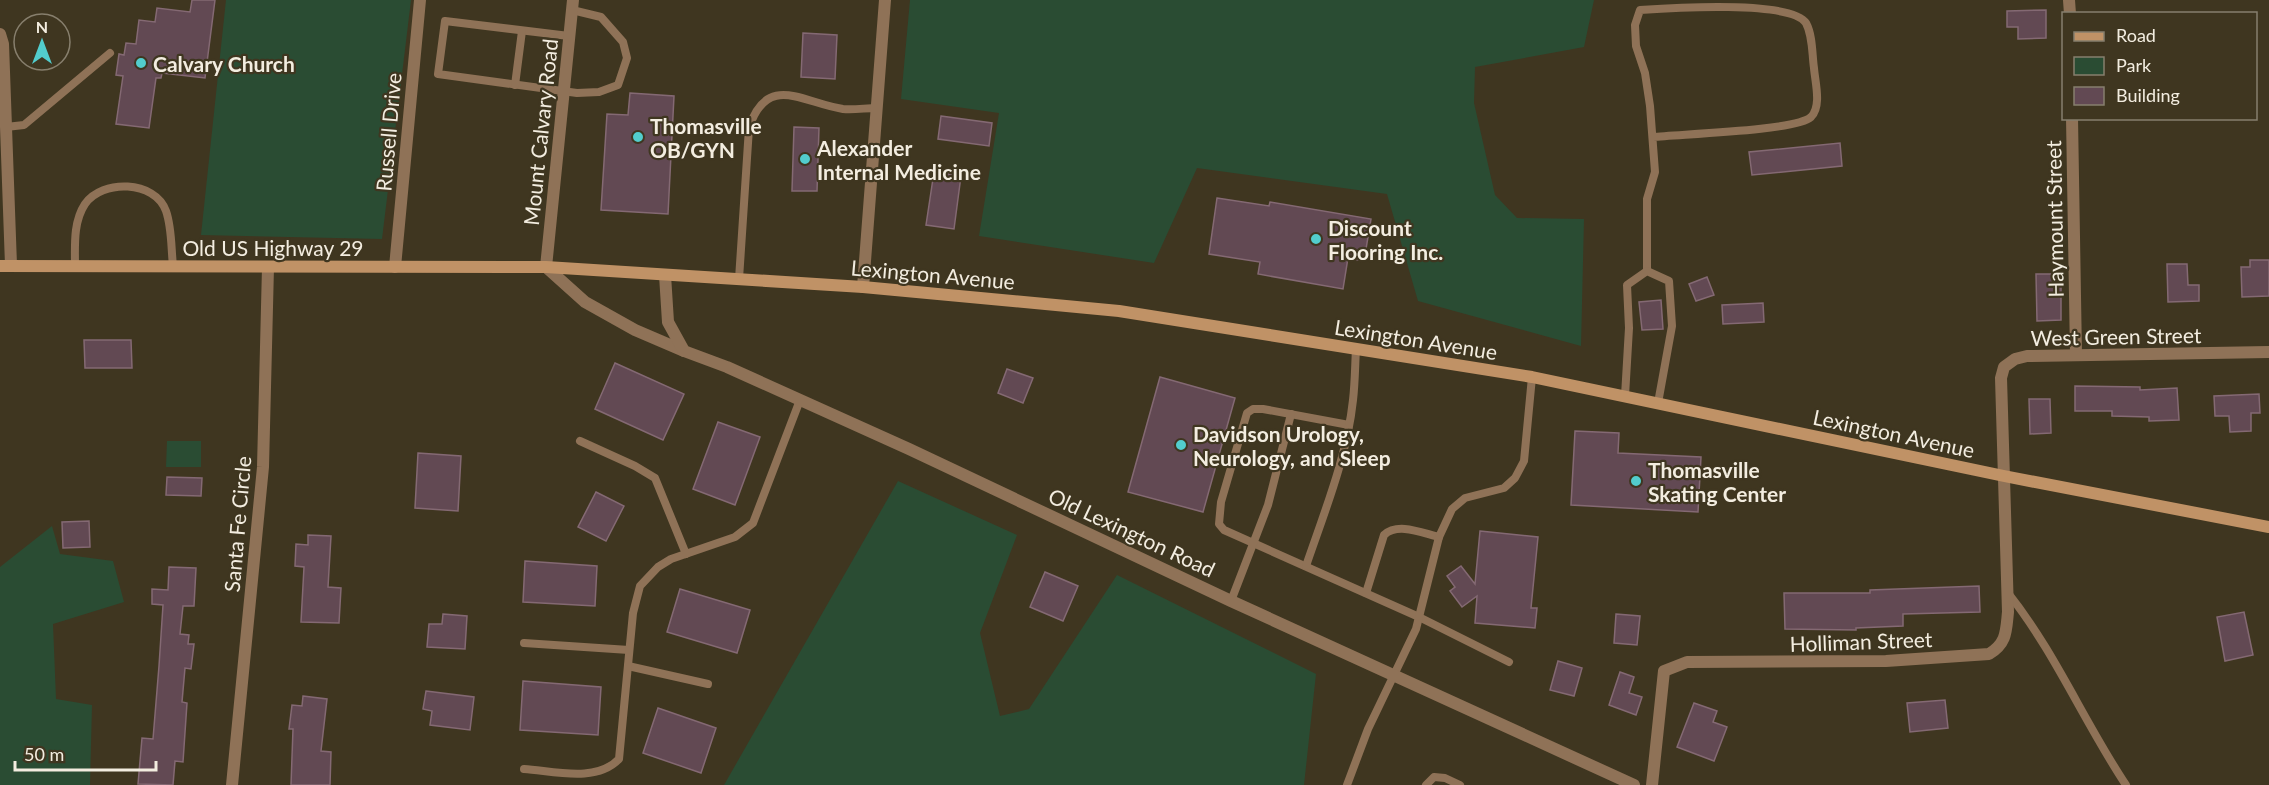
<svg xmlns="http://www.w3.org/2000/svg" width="2269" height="785" font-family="Lato,sans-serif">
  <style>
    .green { fill: #2a4c33 }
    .building { fill: #624953; stroke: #846973; stroke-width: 1.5 }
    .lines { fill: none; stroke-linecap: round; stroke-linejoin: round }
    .service { stroke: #8f7257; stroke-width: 8 }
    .minor { stroke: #8f7257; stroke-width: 12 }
    .tertiary { stroke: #8f7257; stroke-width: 12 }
    .secondary { stroke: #c09266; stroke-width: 12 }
    .poi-dot { fill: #52cdcd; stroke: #3f3620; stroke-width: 2 }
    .labels { text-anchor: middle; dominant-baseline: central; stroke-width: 4.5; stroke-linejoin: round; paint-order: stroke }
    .poi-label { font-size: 21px; font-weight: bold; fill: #f3ede0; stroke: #3f3620; text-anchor: start }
    .street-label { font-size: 21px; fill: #f3ede0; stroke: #3f3620 }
  </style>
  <rect width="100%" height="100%" fill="#3f3620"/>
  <g class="green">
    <path d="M226,0h185l-29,239 -181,-4z"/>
    <path d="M910,0h684l-10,47 -109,20 -1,36 21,92 22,23 67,1 -3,127 -163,-45 -31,-107 -190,-26 -43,95 -175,-27 20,-123 -98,-14z"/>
    <path d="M167,441h34v26h-35z"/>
    <path d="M898,481l119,54 -37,98 20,83 29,-7 88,-134 199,99 -12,111h-580z"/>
    <path d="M52,526l8,28 53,7 11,41 -71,22 3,75 36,6 -2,80h-90v-218z"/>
  </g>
  <g class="building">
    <path d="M192,0h23l-10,78 -43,-5 -1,5h-5l-7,50 -33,-4 7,-48 -7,-1 3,-21 5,1 2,-12 10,1 3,-24 16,2 2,-14 33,4z"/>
    <path d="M2046,10v28l-28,1v-12h-11v-16z"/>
    <path d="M803,33l34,2 -2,44 -34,-2z"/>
    <path d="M630,93l44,3 -6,118 -67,-4 6,-96 21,1z"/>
    <path d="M941,116l51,7 -3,23 -51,-7z"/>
    <path d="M794,127l25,1 -2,63h-25z"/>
    <path d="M1840,143l2,23 -90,9 -3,-23z"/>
    <path d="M934,172l27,4 -7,53 -28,-4z"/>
    <path d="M1217,198l52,8 1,-4 101,17 -7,42 -16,-3 -5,31 -85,-15 2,-12 -51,-8z"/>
    <path d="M2250,260h19v36l-27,1 -1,-30h9z"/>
    <path d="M2167,264h20l1,21h11v16l-31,1z"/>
    <path d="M2036,274h25v46l-24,1z"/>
    <path d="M1707,277l7,18 -18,6 -7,-17z"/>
    <path d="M1661,300l2,29 -21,1 -3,-28z"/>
    <path d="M1763,303l1,19 -41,2 -1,-19z"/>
    <path d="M84,340h47l1,28h-47z"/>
    <path d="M615,363l69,31 -21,46 -68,-31z"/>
    <path d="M1007,369l26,9 -10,25 -25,-10z"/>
    <path d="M1160,377l75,21 -32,114 -75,-20z"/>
    <path d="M2075,386l65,1v3l37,-2 2,32 -30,1v-4l-37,-1v-5h-37z"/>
    <path d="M2259,394l1,19h-9v18l-21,1 -1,-16h-14l-1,-20z"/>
    <path d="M2029,399h21l1,34 -21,1z"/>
    <path d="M718,422l42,15 -25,68 -42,-16z"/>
    <path d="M1575,431l44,2 -1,20 83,4 -3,55 -127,-7z"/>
    <path d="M418,453l43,3 -3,55 -43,-3z"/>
    <path d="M167,477l35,1 -1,18 -35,-1z"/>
    <path d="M596,492l28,14 -18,35 -28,-14z"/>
    <path d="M89,521l1,26 -27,1 -1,-26z"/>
    <path d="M1480,531l58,6 -7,71h6l-2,20 -60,-5 2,-27 -15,11 -12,-16 5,-4 -8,-11 14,-10 14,18z"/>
    <path d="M308,535l23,1 -3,51 13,1 -2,35 -38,-1 3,-55 -9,-1 1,-22 12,1z"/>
    <path d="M525,561l72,5 -2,40 -72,-4z"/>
    <path d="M169,567l27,1 -2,38h-11l-3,28 9,1 -1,9h6l-3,25 -6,-1 -3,34 5,1 -4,59 -8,-1 -2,24 -35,-1 4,-46 11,1 6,-73 4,-61 -11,-1v-15l16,1z"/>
    <path d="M1045,572l33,14 -15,35 -33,-14z"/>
    <path d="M1979,586l1,26 -77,2v12l-47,2v2l-71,-1 -1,-36h86v-3z"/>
    <path d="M680,589l70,21 -13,43 -70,-21z"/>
    <path d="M2244,612l9,43 -28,6 -8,-44z"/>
    <path d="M443,614l24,2 -2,33 -38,-2 2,-23h13z"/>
    <path d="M1616,614l24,2 -3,29 -23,-2z"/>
    <path d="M1558,661l24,7 -8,28 -24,-6z"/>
    <path d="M1620,672l14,5 -5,16 13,4 -6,18 -27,-10z"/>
    <path d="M523,681l78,6 -3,48 -78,-5z"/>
    <path d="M426,691l48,6 -4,33 -40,-5 2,-14 -9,-2z"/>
    <path d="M303,696l24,3 -6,52 10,1 -1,33h-39l2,-56h-4l3,-24 10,1z"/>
    <path d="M1945,700l3,28 -38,4 -3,-29z"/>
    <path d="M1694,703l23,8 -4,11 14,5 -13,34 -37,-14z"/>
    <path d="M658,708l58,20 -15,45 -58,-20z"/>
  </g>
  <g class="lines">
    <g class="service">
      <path d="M569,36l-124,-15 -7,53 139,19 22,-1 19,-7 9,-27 -4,-16 -22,-25 -29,-7"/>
      <path d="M515,85l7,-54"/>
      <path d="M6,127l18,-2 86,-72"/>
      <path d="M75,267c0,-21 -2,-45 10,-63 17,-25 70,-24 81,7 6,17 5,37 7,55"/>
      <path d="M1647,271v-72l8,-27 -5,-66 -5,-33 -9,-27 -1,-21 5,-15c29,-2 151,-10 166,13 7,13 6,32 8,45 1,14 8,38 -3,49 -15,14 -131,17 -158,20"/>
      <path d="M739,279l10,-151c18,-56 54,-25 94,-19 11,1 23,-1 34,-1"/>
      <path d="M1625,396l4,-68 -2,-43 20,-14 22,10 3,45 -14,77"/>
      <path d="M1349,425l-86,-16h-10l-6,4 -26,89 -2,22 5,6 195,87 90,45"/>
      <path d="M580,441l55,25 20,12 31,76"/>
      <path d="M1306,566c18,-53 41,-109 47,-166 2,-17 2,-34 3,-51"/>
      <path d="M1366,593l18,-58c14,-13 38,-2 55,2"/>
      <path d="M2008,593c47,59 76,129 118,192"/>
      <path d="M1231,601l37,-96 23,-91"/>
      <path d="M524,643l105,7"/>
      <path d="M628,666l80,18"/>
      <path d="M524,769c30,2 72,14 95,-10l14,-146 7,-27 18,-19 13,-8 64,-22 18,-14 47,-123"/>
      <path d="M1347,785l21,-56 48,-100 23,-92 13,-28 13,-11 39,-10 11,-10 9,-17 8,-84"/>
      <path d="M1426,785l8,-8 11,1 15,7"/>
    </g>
    <g class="minor">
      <path d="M2069,0l1,14"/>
      <path d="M0,34l3,10 8,221"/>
      <path d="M2072,118l4,237"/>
      <path d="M395,267l25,-267"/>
      <path d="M546,267l39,35 50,28 49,21"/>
      <path d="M665,275l3,47 16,29 43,16 182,82 322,152 403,184"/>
      <path d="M863,287l22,-287"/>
      <path d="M232,785l31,-318 5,-200"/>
      <path d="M1652,785l12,-114 23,-9 199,-1 103,-7c18,-11 17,-23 19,-42l-7,-234 3,-11 11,-8 12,-3 242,-4"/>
    </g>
    <path class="tertiary" d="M546,267l27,-267"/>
    <path class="secondary" d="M0,266l546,1 317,20 256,24 413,66 472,99 265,51"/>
  </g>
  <g class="poi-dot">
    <circle cx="141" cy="63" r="6"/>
    <circle cx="638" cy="137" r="6"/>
    <circle cx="805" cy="159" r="6"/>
    <circle cx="1316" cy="239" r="6"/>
    <circle cx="1181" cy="445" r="6"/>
    <circle cx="1636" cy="481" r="6"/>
  </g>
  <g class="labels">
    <g class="poi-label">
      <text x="153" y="63">Calvary Church</text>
      <text x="650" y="125">Thomasville<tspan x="650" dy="24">OB/GYN</tspan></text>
      <text x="817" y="147">Alexander<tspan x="817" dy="24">Internal Medicine</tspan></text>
      <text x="1328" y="227">Discount<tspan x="1328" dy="24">Flooring Inc.</tspan></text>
      <text x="1193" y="433">Davidson Urology,<tspan x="1193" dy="24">Neurology, and Sleep</tspan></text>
      <text x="1648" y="469">Thomasville<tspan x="1648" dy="24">Skating Center</tspan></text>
    </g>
    <g class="street-label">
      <text transform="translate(388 132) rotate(-85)">Russell Drive</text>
      <text transform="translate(540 132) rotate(-84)">Mount Calvary Road</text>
      <text transform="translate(2054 219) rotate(-91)">Haymount Street</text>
      <text x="273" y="247">Old US Highway 29</text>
      <text transform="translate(933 274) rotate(5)">Lexington Avenue</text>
      <text transform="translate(2116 336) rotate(-1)">West Green Street</text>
      <text transform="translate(1416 339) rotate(9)">Lexington Avenue</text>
      <text transform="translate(1894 433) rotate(12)">Lexington Avenue</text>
      <text transform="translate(237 524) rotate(-85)">Santa Fe Circle</text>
      <text transform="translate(1132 532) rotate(25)">Old Lexington Road</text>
      <text transform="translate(1861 641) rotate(-2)">Holliman Street</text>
    </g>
  </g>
  <rect x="2062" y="12" width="195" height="108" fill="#3f3620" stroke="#877f6d" stroke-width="1.5"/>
  <rect x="2074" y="32" width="30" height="9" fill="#c09266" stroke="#877f6d" stroke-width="1.5"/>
  <text x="2116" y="42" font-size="18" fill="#f3ede0">Road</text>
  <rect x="2074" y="57" width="30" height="18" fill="#2a4c33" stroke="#877f6d" stroke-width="1.5"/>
  <text x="2116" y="72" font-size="18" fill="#f3ede0">Park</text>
  <rect x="2074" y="87" width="30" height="18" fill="#624953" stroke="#877f6d" stroke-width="1.5"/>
  <text x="2116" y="102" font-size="18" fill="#f3ede0">Building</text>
  <g transform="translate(42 42)"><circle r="28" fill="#3f3620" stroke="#877f6d" stroke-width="1.5"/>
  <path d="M0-4.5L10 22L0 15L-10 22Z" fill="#52cdcd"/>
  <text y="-9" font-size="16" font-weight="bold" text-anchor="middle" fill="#f3ede0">N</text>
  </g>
  <path d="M15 761v9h141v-9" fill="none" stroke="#f3ede0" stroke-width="3"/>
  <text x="24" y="761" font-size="18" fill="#f3ede0" stroke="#3f3620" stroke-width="4.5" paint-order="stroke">50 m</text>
</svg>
